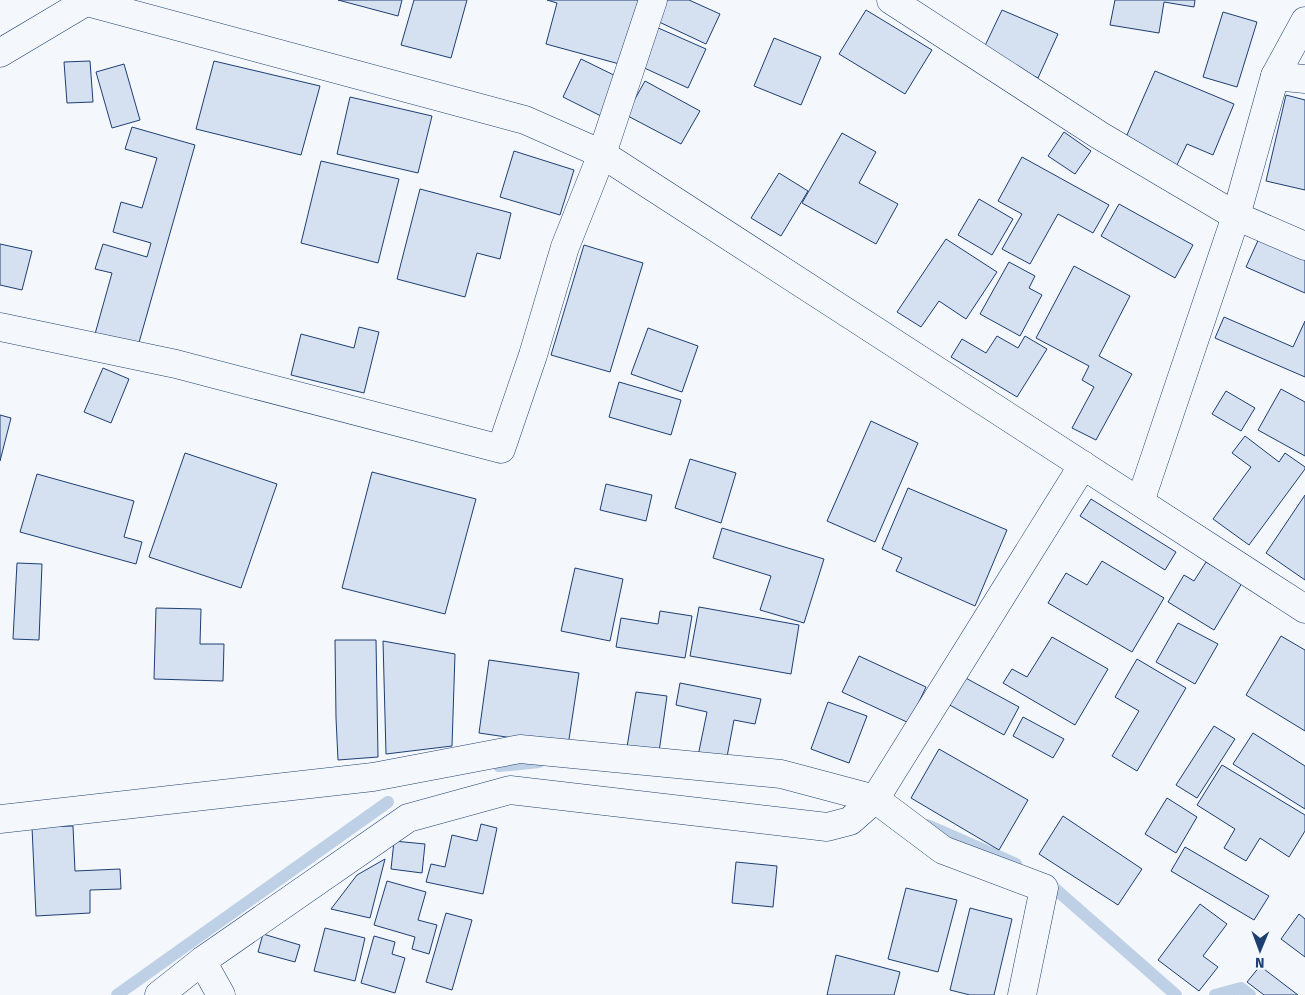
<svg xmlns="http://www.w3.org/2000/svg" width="1305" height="995" font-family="'Fira Sans',sans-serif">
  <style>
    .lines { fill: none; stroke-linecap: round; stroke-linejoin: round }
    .stream { stroke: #bed0e5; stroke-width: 12 }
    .building { fill: #d5e0f0; stroke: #1d3f73 }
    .street-casing { stroke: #1d3f73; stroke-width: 29 }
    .street { stroke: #f4f7fb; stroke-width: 28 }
  </style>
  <rect width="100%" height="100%" fill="#f4f7fb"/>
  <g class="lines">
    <g class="stream">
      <path d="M499,766l40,-4"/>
      <path d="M927,825l89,39"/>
      <path d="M1044,879l132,116"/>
      <path d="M117,995l271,-193"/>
      <path d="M1215,995l26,-7 9,7"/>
    </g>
  </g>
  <g class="building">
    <path d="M338,0h64l-4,16z"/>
    <path d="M414,0h53l-16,58 -50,-13z"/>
    <path d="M547,0h94l-18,65 -77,-21 11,-41z"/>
    <path d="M666,0h23l31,14 -14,30 -49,-23z"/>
    <path d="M1115,0h80l-1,7 -30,-5 -5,31 -49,-8z"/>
    <path d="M866,10l66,40 -27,44 -66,-40z"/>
    <path d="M1002,10l56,24 -20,44 -56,-26z"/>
    <path d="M1223,12l34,10 -20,65 -34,-10z"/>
    <path d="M656,27l50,22 -18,39 -48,-22z"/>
    <path d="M774,38l47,19 -20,48 -47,-19z"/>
    <path d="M581,59l45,22 -19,38 -44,-22z"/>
    <path d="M90,61l3,41 -26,1 -3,-41z"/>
    <path d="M214,61l106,25 -19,69 -105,-26z"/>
    <path d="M124,64l16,56 -28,8 -16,-56z"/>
    <path d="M1155,71l79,33 -21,51 -26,-11 -11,23 -53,-23z"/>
    <path d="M645,81l55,30 -19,33 -55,-29z"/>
    <path d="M1286,95l19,5v90l-39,-9z"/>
    <path d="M350,97l82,19 -14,57 -81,-19z"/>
    <path d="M132,127l63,18 -57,201 -43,-12 17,-61 -17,-4 8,-25 44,13 4,-14 -38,-11 8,-30 21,6 15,-50 -32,-9z"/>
    <path d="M1064,132l27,19 -16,23 -27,-18z"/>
    <path d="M842,133l34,19 -17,31 39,21 -22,40 -74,-41z"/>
    <path d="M514,151l60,19 -14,45 -60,-18z"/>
    <path d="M1022,157l87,48 -16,28 -35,-19 -28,50 -28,-15 20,-35 -24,-13z"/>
    <path d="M321,161l78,18 -21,84 -77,-20z"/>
    <path d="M779,173l29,18 -27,45 -30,-18z"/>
    <path d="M420,189l91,24 -11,46 -23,-6 -12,44 -68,-18z"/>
    <path d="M979,199l34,20 -21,36 -34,-20z"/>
    <path d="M1119,204l74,41 -18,33 -74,-42z"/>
    <path d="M1260,236l45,19v38l-59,-26z"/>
    <path d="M946,239l51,33 -31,47 -27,-18 -18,26 -24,-15z"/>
    <path d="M0,244l32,7 -10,39 -22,-5z"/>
    <path d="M584,245l59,18 -33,109 -59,-17z"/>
    <path d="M1009,262l26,14 -6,12 13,7 -22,41 -40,-22z"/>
    <path d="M1074,266l56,30 -31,60 33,18 -36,66 -24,-12 22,-41 -12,-7 7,-14 -53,-28z"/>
    <path d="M1224,317l69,30 12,-26v56l-90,-39z"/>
    <path d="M359,327l20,5 -15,61 -73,-18 10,-41 53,14z"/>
    <path d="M648,328l50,18 -16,46 -51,-18z"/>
    <path d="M997,336l21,12 7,-12 22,13 -30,48 -66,-40 11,-18 24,14z"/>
    <path d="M103,368l26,11 -18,44 -27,-11z"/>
    <path d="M619,382l62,18 -10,35 -62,-18z"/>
    <path d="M1281,389l24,13v54l-47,-26z"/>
    <path d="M1226,391l29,17 -14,23 -29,-17z"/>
    <path d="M0,415l11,3 -11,43z"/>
    <path d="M871,421l47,22 -43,99 -48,-21z"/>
    <path d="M1245,436l34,26 6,-9 20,14v2l-56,76 -36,-26 38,-52 -19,-14z"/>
    <path d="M185,453l92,31 -36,104 -92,-31z"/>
    <path d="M690,459l46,14 -15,50 -46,-15z"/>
    <path d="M372,472l104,27 -31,115 -103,-26z"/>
    <path d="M37,474l97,27 -10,36 18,5 -6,22 -116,-32z"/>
    <path d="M606,484l46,11 -6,26 -46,-11z"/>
    <path d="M908,488l99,42 -32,76 -79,-35 6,-13 -20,-9z"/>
    <path d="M1305,495v85l-39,-27z"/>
    <path d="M1091,499l85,53 -11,18 -85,-54z"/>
    <path d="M722,528l102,31 -20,64 -44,-13 11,-34 -58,-18z"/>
    <path d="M1102,561l62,37 -32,54 -84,-49 18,-30 21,12z"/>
    <path d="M1206,562l36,21 -28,47 -46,-28 16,-27 10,6z"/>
    <path d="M17,563l25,1 -3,76 -26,-1z"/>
    <path d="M575,568l48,11 -13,62 -49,-10z"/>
    <path d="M699,607l100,18 -8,49 -101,-18z"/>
    <path d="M156,608l45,1 -1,35h24l-1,37 -69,-2z"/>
    <path d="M660,611l32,5 -7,42 -69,-11 5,-29 37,6z"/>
    <path d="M1178,623l40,21 -23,40 -39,-22z"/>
    <path d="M1281,636l24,14v81l-59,-36z"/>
    <path d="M1052,637l56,32 -33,56 -72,-42 9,-14 15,8z"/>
    <path d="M335,640h41l2,117 -40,3 -2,-42z"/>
    <path d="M383,641l72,13 -3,92 -66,8z"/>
    <path d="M859,656l67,31 -17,36 -67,-31z"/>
    <path d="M1137,659l49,29 -49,83 -25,-15 27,-45 -24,-14z"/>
    <path d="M489,660l90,13 -11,73 -89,-13z"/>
    <path d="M962,676l57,31 -15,28 -58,-32z"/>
    <path d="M680,683l81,16 -6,25 -21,-4 -8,42 -28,-6 9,-44 -31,-7z"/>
    <path d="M636,692l31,4 -8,56 -32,-5z"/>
    <path d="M828,702l39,14 -18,47 -38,-14z"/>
    <path d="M1023,717l41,22 -11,19 -40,-22z"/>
    <path d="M1214,726l21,13 -38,59 -21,-13z"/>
    <path d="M1253,733l52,33v43l-72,-45z"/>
    <path d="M939,749l89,51 -29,50 -88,-52z"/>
    <path d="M1222,765l83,50v16l-16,26 -29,-19 -14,23 -22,-13 11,-19 -38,-24z"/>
    <path d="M1167,798l30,19 -21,36 -31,-19z"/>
    <path d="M1063,816l79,53 -24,36 -79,-51z"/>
    <path d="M481,824l16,4 -14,66 -57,-12 5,-18 14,3 7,-32 25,6z"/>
    <path d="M73,826l2,45 45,-2 1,20 -31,1v23l-54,3 -4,-89z"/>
    <path d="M394,841l31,3 -3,29 -31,-4z"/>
    <path d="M1185,847l84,49 -15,24 -83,-49z"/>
    <path d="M385,859l-15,59 -39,-9 26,-34z"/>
    <path d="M736,862l41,4 -4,41 -41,-4z"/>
    <path d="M387,881l39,11 -8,28 19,5 -8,29 -17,-5 3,-12 -41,-12z"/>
    <path d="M906,888l51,12 -19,72 -50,-13z"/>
    <path d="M1200,904l27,20 -24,32 15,11 -19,24 -41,-31z"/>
    <path d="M970,908l42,11 -18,76h-24l-20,-5z"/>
    <path d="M446,913l26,7 -20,70 -26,-8z"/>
    <path d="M1299,914l6,5v38l-24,-18z"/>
    <path d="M325,928l40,10 -10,43 -41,-10z"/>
    <path d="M263,934l37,11 -5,17 -37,-10z"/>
    <path d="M374,936l21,6 -3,12 13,4 -10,35 -34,-10z"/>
    <path d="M836,955l64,17 -6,23h-67z"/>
    <path d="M1260,966l38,29h-34l-17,-13z"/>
  </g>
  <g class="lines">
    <g class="street-casing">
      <g id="street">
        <path d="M88,0l-1,2 438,118 77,34 703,455"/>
        <path d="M891,0l208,135 137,81 69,30"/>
        <path d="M0,53l89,-53"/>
        <path d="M1275,76l30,3"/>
        <path d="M0,327l176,37 325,85 32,-94 32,-108 37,-93 51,-154"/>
        <path d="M1140,502l96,-286 39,-140 30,-55"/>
        <path d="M0,819l373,-42 147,-28 261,25 94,25 68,51 101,38 -22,107"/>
        <path d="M202,961l19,34"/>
        <path d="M159,995l43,-34 206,-143 102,-28 317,37 23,-6 25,-22 208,-334"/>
      </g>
    </g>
    <use href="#street" class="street"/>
  </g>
  <g transform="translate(1260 950) rotate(181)" stroke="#f4f7fb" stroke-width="4" paint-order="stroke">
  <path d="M0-4L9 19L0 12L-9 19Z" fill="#1d3f73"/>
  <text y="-8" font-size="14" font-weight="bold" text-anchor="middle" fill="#1d3f73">N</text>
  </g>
</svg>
